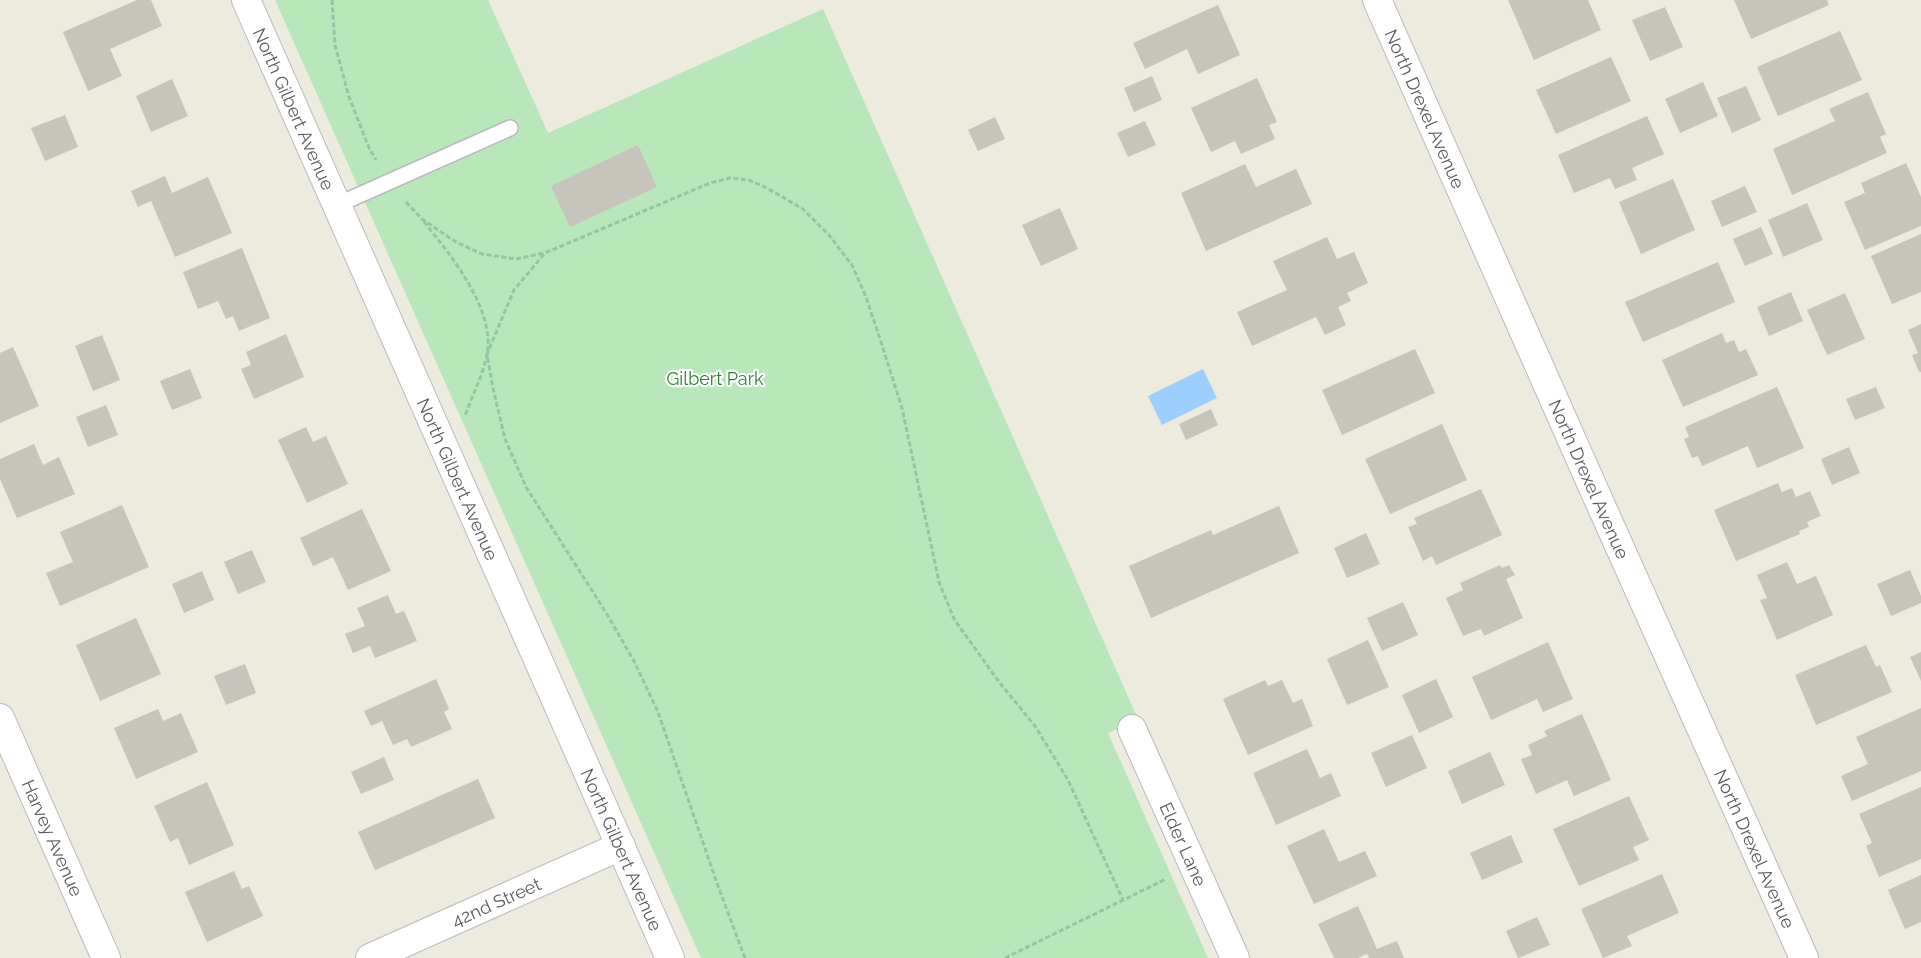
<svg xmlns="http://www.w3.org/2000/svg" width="1921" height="958" font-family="Raleway,sans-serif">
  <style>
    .green { fill: #b8e7ba }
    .water { fill: #9ccfff }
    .building { fill: #c7c4bc }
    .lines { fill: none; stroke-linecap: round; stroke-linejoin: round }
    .lane-casing { stroke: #b7babf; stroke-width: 18 }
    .street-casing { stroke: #b7babf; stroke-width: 30 }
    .secondary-casing { stroke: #b8bbc2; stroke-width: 30 }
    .path { stroke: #91c8a3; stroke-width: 3; stroke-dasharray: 5 2.5; stroke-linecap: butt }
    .lane { stroke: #fff; stroke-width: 15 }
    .street { stroke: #fff; stroke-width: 28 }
    .secondary { stroke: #fff; stroke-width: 28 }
    .labels { text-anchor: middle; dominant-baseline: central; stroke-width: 4.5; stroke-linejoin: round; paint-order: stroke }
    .street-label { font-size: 18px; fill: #585c61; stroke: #fff }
    .park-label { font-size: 18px; fill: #2d8435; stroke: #fff }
  </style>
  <rect width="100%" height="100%" fill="#edeade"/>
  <path class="green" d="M275,0h213l60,133 275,-124 315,710 -30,14 100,225h-507z"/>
  <path class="water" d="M1203,369l14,29 -55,27 -14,-29z"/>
  <g class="building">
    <path d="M137,0h14l11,26 -52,23 12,27 -34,15 -25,-59z"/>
    <path d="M1508,0h80l13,30 -67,30z"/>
    <path d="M1734,0h93l2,5 -78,34z"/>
    <path d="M1218,5l22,50 -42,19 -11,-25 -42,20 -12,-26z"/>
    <path d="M1665,7l18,40 -33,14 -18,-41z"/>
    <path d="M1840,31l22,49 -84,36 -21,-49z"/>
    <path d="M1611,57l20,44 -75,33 -20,-44z"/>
    <path d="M1152,76l10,24 -28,12 -10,-24z"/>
    <path d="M1257,78l20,44 -8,3 6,14 -34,15 -6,-13 -24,11 -20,-44z"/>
    <path d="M172,79l16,37 -37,16 -15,-36z"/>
    <path d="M1703,82l15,34 -38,17 -15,-34z"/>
    <path d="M1746,86l15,34 -29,13 -15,-35z"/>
    <path d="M1868,92l18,42 -6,3 7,16 -95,42 -19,-46 62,-28 -6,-12z"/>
    <path d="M65,115l13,32 -33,14 -14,-33z"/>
    <path d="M1647,116l17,38 -32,14 5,12 -22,9 -5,-11 -36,15 -16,-38z"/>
    <path d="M995,117l10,22 -27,12 -10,-21z"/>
    <path d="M1145,121l11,24 -28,12 -11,-24z"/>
    <path d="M638,145l19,42 -87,40 -19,-41z"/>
    <path d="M1906,163l15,34v29l-56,24 -21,-48 21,-9 -4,-10z"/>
    <path d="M1245,164l11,23 40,-18 16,35 -106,47 -25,-58z"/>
    <path d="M165,176l7,17 36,-16 24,56 -57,24 -24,-56 -13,6 -7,-16z"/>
    <path d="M1673,179l22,51 -54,24 -22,-52z"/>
    <path d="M1745,186l12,26 -35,15 -11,-26z"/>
    <path d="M1807,203l16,37 -40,17 -15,-37z"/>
    <path d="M1060,208l18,41 -37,17 -19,-41z"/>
    <path d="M1761,227l12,27 -28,12 -12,-27z"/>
    <path d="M1921,234v58l-29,12 -21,-48z"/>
    <path d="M1327,237l10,22 17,-7 14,31 -21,10 4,8 -13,6 8,18 -21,10 -9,-18 -64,29 -15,-34 50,-22 -14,-29z"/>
    <path d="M242,248l28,70 -31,13 -6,-15 -7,3 -8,-18 -20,8 -15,-37z"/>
    <path d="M1718,262l17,40 -92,40 -18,-40z"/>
    <path d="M1791,292l12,29 -34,15 -12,-29z"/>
    <path d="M1845,293l20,46 -38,16 -20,-45z"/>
    <path d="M1921,324v48h-2l-7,-17 6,-2 -10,-23z"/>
    <path d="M1722,333l4,10 8,-3 5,12 7,-3 12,26 -75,32 -21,-47z"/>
    <path d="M286,334l18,43 -50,22 -13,-30 10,-4 -5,-13z"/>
    <path d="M102,335l18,45 -27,11 -18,-45z"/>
    <path d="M13,347l26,59 -39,17v-70z"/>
    <path d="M1415,349l20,44 -93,42 -20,-45z"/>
    <path d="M190,369l12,29 -30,12 -12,-29z"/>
    <path d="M1777,387l27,61 -47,20 -9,-22 -46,20 -4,-10 -6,2 -8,-19 5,-2 -4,-10z"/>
    <path d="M1876,387l9,21 -30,12 -9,-21z"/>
    <path d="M106,405l12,30 -30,12 -12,-30z"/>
    <path d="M1211,409l7,16 -32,15 -7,-16z"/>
    <path d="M1442,424l25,56 -77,34 -25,-55z"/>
    <path d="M306,427l7,15 13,-6 22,48 -41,19 -29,-63z"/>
    <path d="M34,444l9,21 16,-8 16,37 -58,24 -17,-39v-20z"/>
    <path d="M1849,447l11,26 -28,12 -11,-26z"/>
    <path d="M1778,483l4,9 10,-4 4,9 14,-6 11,25 -14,6 2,5 -10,4 1,3 -64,27 -22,-51z"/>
    <path d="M1481,489l21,46 -66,30 -4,-9 -9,5 -15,-34 9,-3 -3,-6z"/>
    <path d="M122,505l27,62 -89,39 -14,-33 27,-11 -13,-30z"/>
    <path d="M1279,506l20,47 -148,65 -22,-52 82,-36 2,5z"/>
    <path d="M362,509l29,62 -43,19 -15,-33 -20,9 -13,-28z"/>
    <path d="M1366,533l14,31 -33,14 -13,-30z"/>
    <path d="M252,550l14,32 -28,12 -14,-32z"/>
    <path d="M1787,562l10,22 19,-8 17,39 -56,25 -17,-40 7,-2 -10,-23z"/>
    <path d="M1500,565l2,3 7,-3 6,10 -9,4 17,39 -39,18 -3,-7 -18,7 -17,-38 17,-8 -3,-7z"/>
    <path d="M1910,570l11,26v7l-30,13 -14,-32z"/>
    <path d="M202,571l12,29 -30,13 -12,-29z"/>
    <path d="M388,595l8,19 8,-3 13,30 -42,17 -5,-12 -17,7 -8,-19 20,-8 -8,-18z"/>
    <path d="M1403,602l15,33 -36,16 -15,-33z"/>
    <path d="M136,618l25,56 -61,27 -24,-56z"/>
    <path d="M1368,640l21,47 -42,18 -20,-46z"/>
    <path d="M1548,642l25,57 -30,13 -6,-13 -46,21 -19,-43z"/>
    <path d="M1866,645l10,22 4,-2 12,27 -76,33 -21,-50z"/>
    <path d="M1921,652v29l-11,-24z"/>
    <path d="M245,664l11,29 -30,12 -12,-29z"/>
    <path d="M436,679l13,30 -5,3 8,17 -41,18 -4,-8 -14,6 -11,-24 -11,5 -7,-15z"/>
    <path d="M1436,679l17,38 -34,16 -17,-38z"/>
    <path d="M1265,680l3,6 14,-6 11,23 9,-4 11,27 -65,29 -25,-56z"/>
    <path d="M1921,708v63l-69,30 -11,-25 27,-12 -12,-27z"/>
    <path d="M158,709l5,12 18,-8 17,39 -62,27 -22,-51z"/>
    <path d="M1582,714l29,66 -37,16 -7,-16 -31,14 -15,-35 11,-4 -4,-10 19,-9 -3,-5z"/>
    <path d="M1412,735l15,33 -41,19 -15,-34z"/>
    <path d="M1307,749l13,29 11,-5 10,23 -65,29 -23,-52z"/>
    <path d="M1490,752l15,33 -43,19 -14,-33z"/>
    <path d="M384,757l10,23 -33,14 -10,-22z"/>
    <path d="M478,779l17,39 -120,52 -17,-38z"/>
    <path d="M207,782l27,63 -45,20 -11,-27 -8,4 -16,-36z"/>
    <path d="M1921,787v72l-42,18 -13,-31 6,-3 -13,-29z"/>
    <path d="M1629,796l20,44 -16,7 6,13 -60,26 -26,-57z"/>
    <path d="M1324,829l15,33 26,-11 12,25 -63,28 -27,-58z"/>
    <path d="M1511,835l12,27 -41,18 -12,-27z"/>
    <path d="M234,871l8,18 7,-3 14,30 -56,26 -22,-50z"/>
    <path d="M1662,874l17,39 -52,23 5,10 -29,12 -22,-49z"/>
    <path d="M1921,875v47l-16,7 -17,-39z"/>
    <path d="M1358,906l19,43 20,-8 7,17h-35l-2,-4 -9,4h-24l-16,-34z"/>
    <path d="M1537,917l13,28 -32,13 -12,-27z"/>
  </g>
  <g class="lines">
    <g class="lane-casing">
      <path id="lane" d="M337,205l173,-77"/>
    </g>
    <g class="street-casing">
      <g id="street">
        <path id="s1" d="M1377,0l218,492 209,466"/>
        <path id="s2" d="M0,718l106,240"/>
        <path id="s3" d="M1132,729l103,229"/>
        <path id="s4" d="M370,958l251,-112"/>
      </g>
    </g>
    <g class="secondary-casing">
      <g id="secondary">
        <path id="s5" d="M246,0l424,958"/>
      </g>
    </g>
    <g class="path">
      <path d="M332,0l3,45 14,52 20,51 7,12"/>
      <path d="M406,202l16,17 34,23 26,12 34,5 28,-6"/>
      <path d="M424,222c26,32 72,88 63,133 -4,20 -15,41 -22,61"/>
      <path d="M745,958l-27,-72 -60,-174 -24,-51 -29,-50 -79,-124 -21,-48 -12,-51 -6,-34 27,-64 31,-37 165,-70 20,-5 19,2 18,8 36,21 26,26 23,30 14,32 15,45 21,66 37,174 15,37 45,63 36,44 33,54 55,120"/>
      <path d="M1005,958l161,-79"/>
    </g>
    <use href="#lane" class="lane"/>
    <use href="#street" class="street"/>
    <use href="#secondary" class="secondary"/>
  </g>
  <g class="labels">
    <g class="street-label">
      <text stroke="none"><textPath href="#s5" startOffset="119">North Gilbert Avenue</textPath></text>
      <text stroke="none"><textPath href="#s1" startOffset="119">North Drexel Avenue</textPath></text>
      <text stroke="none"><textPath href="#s5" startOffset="524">North Gilbert Avenue</textPath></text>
      <text stroke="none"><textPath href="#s1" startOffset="524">North Drexel Avenue</textPath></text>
      <text stroke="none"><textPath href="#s2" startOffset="131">Harvey Avenue</textPath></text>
      <text stroke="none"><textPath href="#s3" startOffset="126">Elder Lane</textPath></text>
      <text stroke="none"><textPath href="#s5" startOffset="929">North Gilbert Avenue</textPath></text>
      <text stroke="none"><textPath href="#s1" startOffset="929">North Drexel Avenue</textPath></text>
      <text stroke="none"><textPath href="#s4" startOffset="138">42nd Street</textPath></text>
    </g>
    <g class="park-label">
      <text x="715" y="378">Gilbert Park</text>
    </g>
  </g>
</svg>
